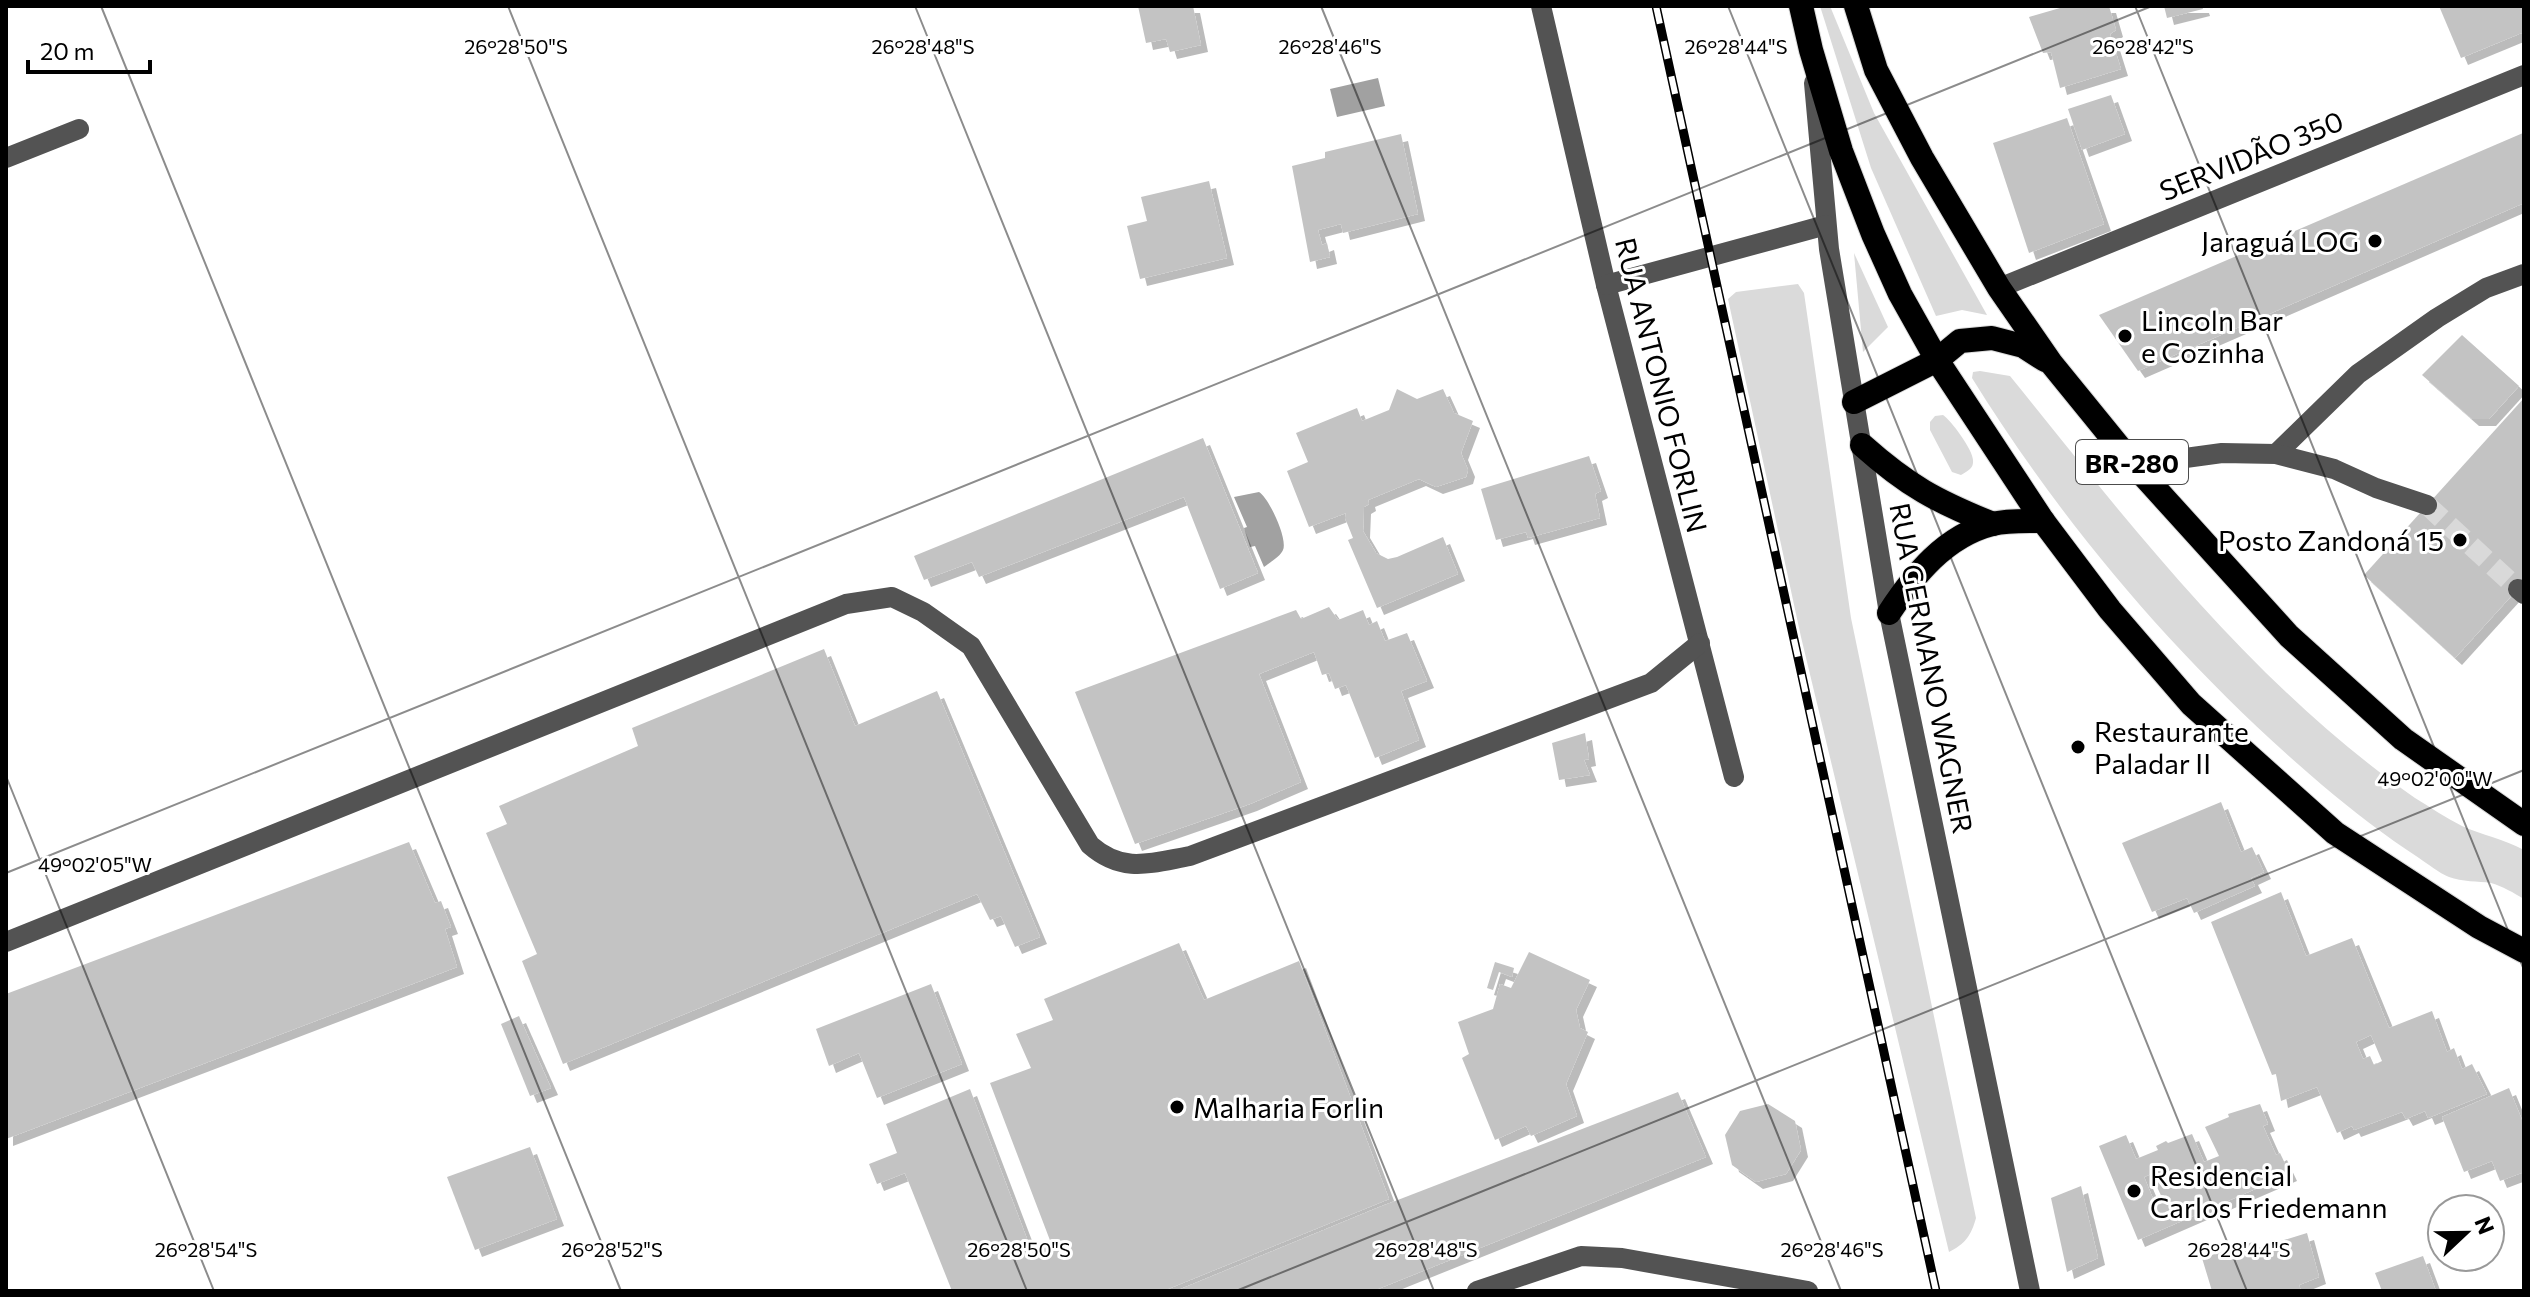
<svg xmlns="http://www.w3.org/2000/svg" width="2530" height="1297" font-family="Commissioner,sans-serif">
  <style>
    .green { fill: #dadada }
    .water { fill: #a1a1a1 }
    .building { fill: #c3c3c3; fill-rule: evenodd; filter: url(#shadow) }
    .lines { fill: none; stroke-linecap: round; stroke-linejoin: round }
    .minor-tunnel { stroke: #d9d9d9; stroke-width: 20; stroke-dasharray: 20 10; stroke-linecap: butt }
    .highway-casing { stroke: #dbdbdb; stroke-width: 26 }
    .minor { stroke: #535353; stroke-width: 20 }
    .highway { stroke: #000; stroke-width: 24 }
    .rail-casing { stroke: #000; stroke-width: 9 }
    .rail { stroke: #fff; stroke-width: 6; stroke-dasharray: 18; stroke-linecap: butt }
    .ticks { fill: none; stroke: #000; stroke-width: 2; stroke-opacity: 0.45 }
    .poi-dot { fill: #000; stroke: #fff; stroke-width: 3 }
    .labels { text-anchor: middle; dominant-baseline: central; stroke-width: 6; stroke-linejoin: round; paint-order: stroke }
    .shield { fill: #fff; stroke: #4c4c4c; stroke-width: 2 }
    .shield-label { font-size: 26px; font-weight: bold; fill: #000 }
    .street-label { font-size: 28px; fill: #000; stroke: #fff }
    .poi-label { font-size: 28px; fill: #000; stroke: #fff; text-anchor: start }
    .ticks-label { font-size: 20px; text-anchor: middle; fill: #000; stroke: #fff; stroke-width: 6; stroke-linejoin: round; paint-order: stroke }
  </style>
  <defs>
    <filter id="shadow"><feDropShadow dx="7" dy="7" stdDeviation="0" flood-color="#0004"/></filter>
  </defs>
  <rect width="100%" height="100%" fill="#fff"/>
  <g class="green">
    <path d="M1820,6h10l44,107 113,202 -25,-5 -26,6 -65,-148z"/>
    <path d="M1854,253l34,74 -25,25z"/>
    <path d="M1798,284l6,9 47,325 125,600c-5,18 -11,26 -27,34l-148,-615 -73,-338 8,-7z"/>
    <path d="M1980,371l30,5c122,151 244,310 405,422 15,9 31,20 47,28 20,9 42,13 62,24v49c-10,-6 -22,-13 -33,-16 -13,-2 -29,-1 -42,-6 -10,-4 -21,-13 -30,-19 -34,-22 -66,-47 -97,-73 -137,-117 -255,-254 -350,-407l1,-6z"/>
    <path d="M1943,415c8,5 30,35 30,45 1,8 -5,11 -12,15l-9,-3 -22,-42v-8l5,-6z"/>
  </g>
  <g class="water">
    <path d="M1378,78l7,28 -48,11 -7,-28z"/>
    <path d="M1259,492c10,6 29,47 24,58 -3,7 -13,12 -19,17l-9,-21 -5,1 -6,-19 3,-1 -13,-30z"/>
  </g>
  <g class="building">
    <path d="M1138,6h55l8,39 -31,7 -4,-13 -20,4z"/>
    <path d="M2059,6h50l7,24 -6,4 11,35 -61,19 -9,-36 -8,1 -14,-36 31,-9z"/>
    <path d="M2164,6h38l1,3 -36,9z"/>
    <path d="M2439,6h85v26l-63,26z"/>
    <path d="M2111,95l14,39 -43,16 -14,-41z"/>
    <path d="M2067,118l37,106 -75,29 -36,-110z"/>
    <path d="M2523,133l1,70 -386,168 -39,-56z"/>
    <path d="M1401,134l17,80 -75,19 -2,-9 -23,6 4,15 5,-2 3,14 -20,5 -18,-96 33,-8v-6z"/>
    <path d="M1209,181l18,77 -87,21 -13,-53 20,-5 -6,-24z"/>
    <path d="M2462,335l57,51 -30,33h-17l-50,-44z"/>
    <path d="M1397,389l20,10 26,-10 11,24 19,8 -12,32 7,17 -2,7 -30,10 -17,-8 -51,21 1,4 -5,3 -1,24 13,22 12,6 9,-2 46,-20 15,37 -81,34 -29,-68 5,-2 -8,-20 1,-5 -37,14 -22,-56 21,-9 -12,-29 61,-25 5,13 27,-11z"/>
    <path d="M2524,398v184l-69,76 -91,-83z"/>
    <path d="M1203,438l55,135 -38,16 -36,-92 -205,80 -7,-15 -48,18 -10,-24z"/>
    <path d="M1589,456l12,35 -6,3 5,24 -72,20 -2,-6 -30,8 -15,-51z"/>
    <path d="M1329,607l9,13 25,-10 6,15 8,-4 8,20 22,-8 20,48 -26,10 18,49 -44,18 -29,-73 -11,4 -6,-16 -7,2 -8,-23 -55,22 42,108 -51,22 -115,40 -60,-152 221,-82 5,9z"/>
    <path d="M824,649l31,77 82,-35 103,246 -25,10 -14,-31 -11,4 -13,-26 -414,170 -41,-103 15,-7 -51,-121 21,-9 -8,-18 139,-60 -6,-18z"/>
    <path d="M1585,733l4,26 -5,1 6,15 -31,5 -7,-37z"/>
    <path d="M2221,802l20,50 11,-5 12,25 -13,6 4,8 -61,27 -7,-15 -35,14 -30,-69z"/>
    <path d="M409,842l26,61 6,-2 10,26 -6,2 12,38 -451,172v-145z"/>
    <path d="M2281,892l25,64 46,-18 37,90 43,-17 15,41 7,-4 8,21 10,-5 15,30 -59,24 -3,-7 -19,8 -4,-7 -48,18 -2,-4 -15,7 -20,-46 -36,14 -5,-27 -4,1 -61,-153zM2371,1035l11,26 -8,4 -4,-9 -7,3 -7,-17z"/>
    <path d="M1179,943l25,57 95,-39 90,238 -226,92h-211l-47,-118 -28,11 -8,-20 28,-11 -11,-29 84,-35 62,163 19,-9 -61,-160 41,-15 -15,-34 37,-14 -9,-21z"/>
    <path d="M1529,952l61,28 -14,30 4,18 8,4 -22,52 11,32 -46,20 -5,-10 -31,14 -33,-82 7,-4 -11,-32 35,-13 7,-25 11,4z"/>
    <path d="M1495,962l19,6 -2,9 -13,-5 -6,18 -6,-2z"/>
    <path d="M931,984l31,80 -85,34 -18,-45 -30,13 -13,-37z"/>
    <path d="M519,1016l32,72 -21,8 -29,-72z"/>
    <path d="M2509,1088l15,37v47l-24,9 -8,-20 -28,11 -22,-55z"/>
    <path d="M1678,1092l28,65 -333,134h-197l201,-83z"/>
    <path d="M1768,1104l27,17 6,29 -15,24 -30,8 -24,-17 -7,-30 15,-24z"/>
    <path d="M2260,1104l8,20 -5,2 13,29 4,-2 10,21 -152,66 -39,-94 27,-11 10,24 22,-9 -2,-4 10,-5 2,2 24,-9 12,28 15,-6 -14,-29 24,-10 -1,-3zM2151,1174l13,28 -8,4 -12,-29z"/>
    <path d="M530,1147l27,72 -82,31 -28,-73z"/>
    <path d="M2081,1186l17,72 -31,14 -16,-74z"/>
    <path d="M2307,1233l12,44 -20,8 2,6h-89l-10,-33 54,-17 2,7z"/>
    <path d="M2423,1256l13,35h-54l-7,-18z"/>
  </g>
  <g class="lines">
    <path class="minor-tunnel" d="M2427,505l91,84"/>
    <g class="highway-casing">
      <g id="highway">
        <path d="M1801,6l10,44 30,101 32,83 27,60 37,66 106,161 67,89 81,94 144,129 144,94 45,24"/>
        <path d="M1856,6l20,64 46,88 77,130 52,75 83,102 155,171 114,103 121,85"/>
        <path d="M1854,402l83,-42 23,-19 32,-3 31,8 22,14"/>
        <path d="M1862,445c46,41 74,56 131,79"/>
        <path d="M1889,613c25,-38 56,-77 103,-89 16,-4 34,-3 51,-3"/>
      </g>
    </g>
    <g class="minor">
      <path d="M1541,6l65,279 128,492"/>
      <path d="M1814,83l15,166 60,364 141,678"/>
      <path d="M6,158l73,-29"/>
      <path d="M1606,285l220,-60"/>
      <path d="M1999,288l525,-213"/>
      <path d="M2276,454l82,-80 79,-56 49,-30 38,-14"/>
      <path d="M2134,465l88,-12 54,1 58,15 42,19 51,17"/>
      <path d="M2518,589l6,5"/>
      <path d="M6,942l840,-338 46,-7 31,15 48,34 119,199c33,29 61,18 100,11l461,-173 49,-40"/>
      <path d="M1477,1291l104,-35 41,2 186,33"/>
    </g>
    <use href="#highway" class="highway"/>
    <g class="rail-casing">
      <path id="rail" d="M1656,6l280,1285"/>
    </g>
    <use href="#rail" class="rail"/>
  </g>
  <path class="ticks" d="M101,6l520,1285M508,6l519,1285M915,6l519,1285M1321,6l520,1285M1728,6l519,1285M2135,6l389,964M6,776l208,515M6,873l2146,-867M1236,1291l1288,-521"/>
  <g class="poi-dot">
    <circle cx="2375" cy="241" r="8"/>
    <circle cx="2125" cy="336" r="8"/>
    <circle cx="2460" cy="540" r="8"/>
    <circle cx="2078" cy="747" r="8"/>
    <circle cx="1177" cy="1107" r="8"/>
    <circle cx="2134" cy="1191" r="8"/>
  </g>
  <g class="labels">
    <rect class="shield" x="2076" y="440" width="112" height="44" rx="6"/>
    <g class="shield-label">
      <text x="2132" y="462">BR-280</text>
    </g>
    <g class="street-label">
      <text transform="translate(2251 155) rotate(-22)">SERVIDÃO 350</text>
      <text transform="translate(1662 385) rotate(76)">RUA ANTONIO FORLIN</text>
      <text transform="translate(1932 668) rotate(79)">RUA GERMANO WAGNER</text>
    </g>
    <g class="poi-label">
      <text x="2359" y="241" text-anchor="end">Jaraguá LOG</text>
      <text x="2141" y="320">Lincoln Bar<tspan x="2141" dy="32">e Cozinha</tspan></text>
      <text x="2444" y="540" text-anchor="end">Posto Zandoná 15</text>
      <text x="2094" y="731">Restaurante<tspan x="2094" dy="32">Paladar II</tspan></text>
      <text x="1193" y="1107">Malharia Forlin</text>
      <text x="2150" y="1175">Residencial<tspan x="2150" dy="32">Carlos Friedemann</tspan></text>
    </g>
  </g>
  <g class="ticks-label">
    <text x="2143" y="54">26°28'42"S</text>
    <text x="516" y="54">26°28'50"S</text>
    <text x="923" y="54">26°28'48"S</text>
    <text x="1330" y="54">26°28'46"S</text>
    <text x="1736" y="54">26°28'44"S</text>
    <text x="2435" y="786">49°02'00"W</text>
    <text x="95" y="872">49°02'05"W</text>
    <text x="206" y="1257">26°28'54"S</text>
    <text x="612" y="1257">26°28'52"S</text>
    <text x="1019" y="1257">26°28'50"S</text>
    <text x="1426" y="1257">26°28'48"S</text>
    <text x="1832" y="1257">26°28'46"S</text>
    <text x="2239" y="1257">26°28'44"S</text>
  </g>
  <rect width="2530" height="1297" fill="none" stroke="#000000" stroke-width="16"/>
  <g transform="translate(2466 1233) rotate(68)"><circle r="38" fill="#ffffff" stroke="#999999" stroke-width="2"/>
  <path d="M0-6L14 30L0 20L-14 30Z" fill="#000000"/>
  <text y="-12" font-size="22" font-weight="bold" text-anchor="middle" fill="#000000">N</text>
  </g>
  <path d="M28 60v12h122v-12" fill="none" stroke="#000000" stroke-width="4"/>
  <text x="40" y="60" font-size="24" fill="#000000" stroke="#ffffff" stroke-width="6" paint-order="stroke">20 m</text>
</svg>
